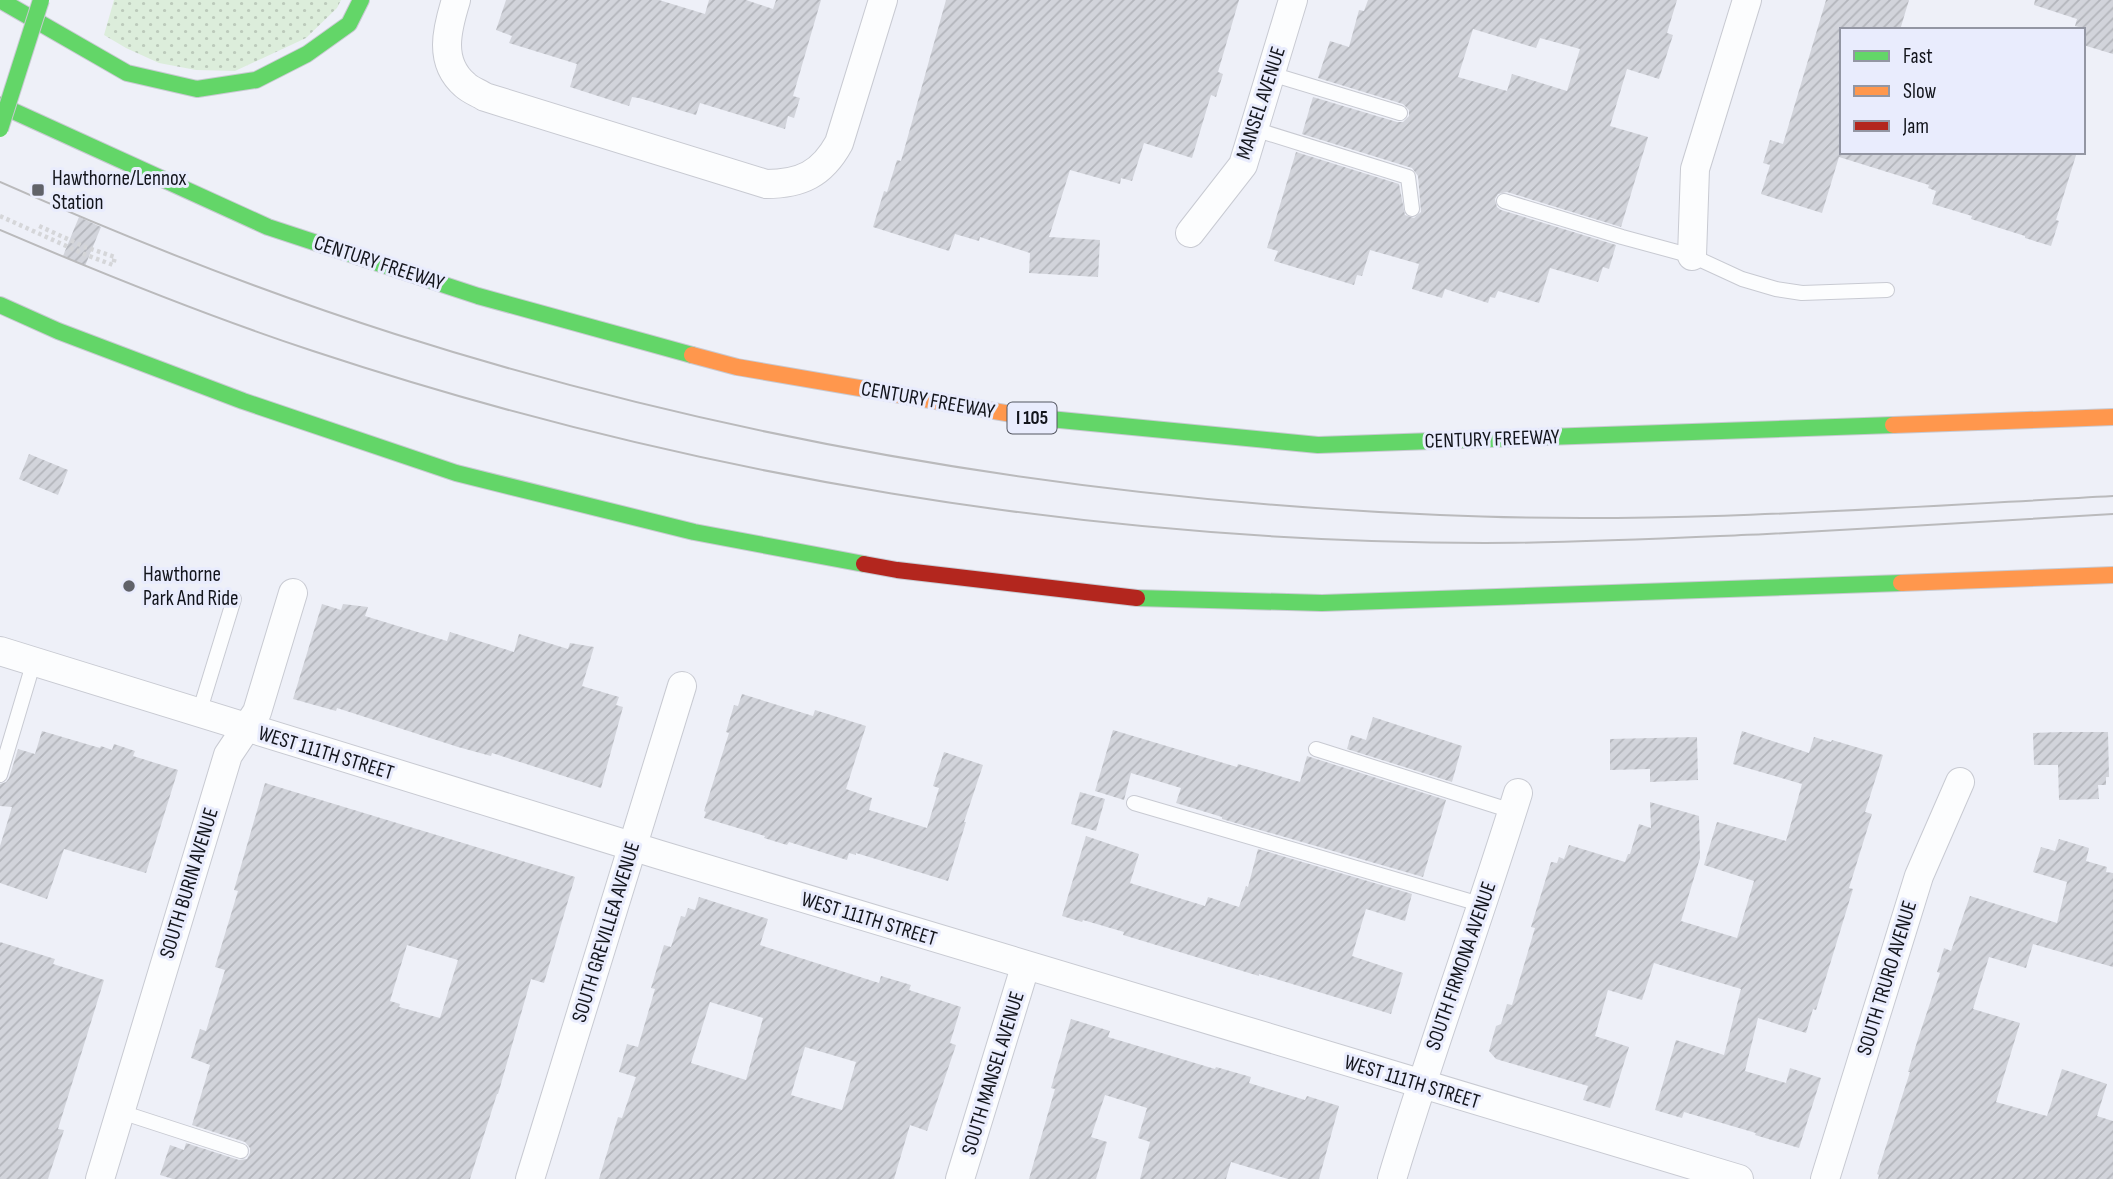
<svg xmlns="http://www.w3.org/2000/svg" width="2113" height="1179" font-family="'Sofia Sans Condensed',sans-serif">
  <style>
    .green { fill: url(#green-dots) }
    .building { fill: url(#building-hatch); fill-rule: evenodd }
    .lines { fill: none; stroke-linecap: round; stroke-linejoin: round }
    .lane-casing { stroke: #c8cad2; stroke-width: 16 }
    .street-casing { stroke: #c8cad2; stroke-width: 30 }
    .fast-casing { stroke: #c8cad2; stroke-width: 18 }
    .slow-casing { stroke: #c8cad2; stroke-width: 18 }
    .jam-casing { stroke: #c8cad2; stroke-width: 18 }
    .path { stroke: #d5d6d9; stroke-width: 4.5; stroke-dasharray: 3.5 3.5; stroke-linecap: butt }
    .lane { stroke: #fcfdfe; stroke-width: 14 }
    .street { stroke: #fcfdfe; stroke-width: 28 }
    .fast { stroke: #63d668; stroke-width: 16 }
    .slow { stroke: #ff974d; stroke-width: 16 }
    .jam { stroke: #b3261e; stroke-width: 16 }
    .tram { stroke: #bababc; stroke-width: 2 }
    .fast-bridge-casing { stroke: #c8cad2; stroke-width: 18; stroke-linecap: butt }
    .fast-bridge { stroke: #63d668; stroke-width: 16 }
    .poi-dot { fill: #606269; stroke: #e9ecfd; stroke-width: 2.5 }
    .labels { text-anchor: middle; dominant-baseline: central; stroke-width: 6; stroke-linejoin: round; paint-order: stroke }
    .shield { fill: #e9ecfd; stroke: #535660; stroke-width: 2 }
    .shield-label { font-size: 19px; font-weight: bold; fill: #13151c }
    .street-label { font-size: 21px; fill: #13151c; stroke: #e9ecfd }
    .poi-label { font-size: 21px; fill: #13151c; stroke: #e9ecfd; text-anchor: start }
  </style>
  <defs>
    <pattern id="green-dots" width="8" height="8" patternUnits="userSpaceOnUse" patternTransform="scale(1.75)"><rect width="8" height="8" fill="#dceddb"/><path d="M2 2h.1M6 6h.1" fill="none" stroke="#bccabb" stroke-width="1.8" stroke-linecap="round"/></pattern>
    <pattern id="building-hatch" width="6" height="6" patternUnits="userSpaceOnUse" patternTransform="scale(1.75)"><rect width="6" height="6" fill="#d2d4db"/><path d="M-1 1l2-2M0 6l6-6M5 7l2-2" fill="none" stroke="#b3b5bb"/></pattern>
  </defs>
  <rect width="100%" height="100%" fill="#eef0f8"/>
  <path class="green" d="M114,0h227l-4,8 -31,30 -71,33 -39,-1 -37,-7 -33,-15 -22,-13z"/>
  <g class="building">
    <path d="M506,0h153l46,14 4,-14h37l27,9 3,-9h45l-28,96 7,2 -6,20 -6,-2 -3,13 -85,-26 -4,12 -57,-17 -7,-1 -3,9 -59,-19 7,-23 -68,-21 3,-7 -16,-6z"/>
    <path d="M946,0h293l-21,72 5,2 -7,23 -5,-2 -19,63 -48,-15 -12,38 -11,-3 -1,6 -50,-14 -21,67 51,3 -2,37 -69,-4 1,-20 -50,-16 -1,4 -24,-7 -6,17 -76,-24 11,-36 3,1 10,-32 4,1z"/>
    <path d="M1368,0h309l-10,33 6,2 -14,44 -32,-10 -17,57 38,11 -27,90 -114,-35 -9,2 -3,5 2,8 4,3 115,35 -7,24 -6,-2 -5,15 -48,-14 -11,35 -41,-12 -3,7 -5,-1 -2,6 -43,-14 -3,9 -30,-9 7,-25 -49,-14 -8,26 -5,-1 -3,10 -80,-24 4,-10 -11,-3 29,-96 103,32 6,31 9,3 7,-6 -3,-36 -6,-8 -110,-34 11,-37 84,25h6l6,-6v-6l-6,-6 -85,-26 12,-37 19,6 10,-37 5,1zM1473,29l63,19 4,-10 40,11 -13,42 -55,-17 -5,17 -49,-14z"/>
    <path d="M1826,0h83l-9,30h-58l-1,122h236l-21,68 3,1 -8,25 -26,-8v-2l-54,-17 1,-3 -40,-12 4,-13 -8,-3 1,-3 -90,-28 -17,56 -61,-19 9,-29 -7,-2 7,-23 13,4z"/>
    <path d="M2035,0h78v54l-30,-9v-17l-8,-2 2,-7 -43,-14z"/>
    <path d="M79,217l22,10 -16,39 -22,-10z"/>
    <path d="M29,454l39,16 -10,25 -39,-16z"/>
    <path d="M322,604l19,6 2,-6 25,3 -3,9 82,25 3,-9 64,20 5,-18 49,15 2,-6 24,4 -12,39 37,11 -3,8 7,2 -22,81 -109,-35 -1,3 -33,-9 -121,-39 -1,3 -43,-12z"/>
    <path d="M742,694l71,22 2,-6 51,16 -20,63 26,9 -3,12 58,18 12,-40 -6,-2 11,-34 39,13 -19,57h2l-18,59 -92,-28v2l-7,-2 -2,7 -58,-18 -2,3 -23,-7 1,-2 -61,-18 2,-6 -2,-1 25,-78 -3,-1 8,-27 4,1z"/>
    <path d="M1373,717l89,29 -10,36 -105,-33 4,-14 15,5z"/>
    <path d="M1113,730l124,37 1,-3 62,18 7,-26 139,44 -23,77 -201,-58v-2l-46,-14 5,-15 -50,-15 -7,27 -29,-9z"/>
    <path d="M42,731l58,17 1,-2 11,4 2,-6 21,7 -2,5 45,14 -32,103 -82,-24 -17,50 -47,-16v-37l12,-39 -12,-1v-22l6,-2 3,-4 9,-29 17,5z"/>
    <path d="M1742,731l67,22 5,-16 17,5 1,-2 51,15 -18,57 7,2 -23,74 4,1 -37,121 -3,-1 -7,24 -48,-15 -13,53 41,12 4,-15 31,10 -22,70 -44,-13 1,-2 -72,-21 -2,6 -27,-8 21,-70 48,15 17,-66 -87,-26 -12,37 -34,-10 -13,46 34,11 -19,61 -27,-8 5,-14 -92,-27 -7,-8 7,-25 5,-2 6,-20 5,1 23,-77 -4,-1 20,-65 6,1 2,-6 5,2 5,-14 56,17 3,-8h2l9,-30 12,4 -1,-26 49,14 1,42 -19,63 56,17 17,-57 -50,-16 13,-43 69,19 16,-57 -69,-20z"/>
    <path d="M2061,732h47l1,45h-3v8h-8l1,14 -40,1 -1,-35h-24l-1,-32z"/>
    <path d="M1697,737l1,43 -48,2v-13l-40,1v-31z"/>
    <path d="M265,783l310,94 -31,106 -13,-4 -33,115h-1l-27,85h-297l-13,-4 10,-30 14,5 2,-7 53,17 8,-1 3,-6v-5l-5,-6 -53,-17 18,-60 -19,-7 9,-29 6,2 19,-61 -10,-3 23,-76 -4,-1zM407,945l51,15 -18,58 -41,-11 1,-3 -10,-3z"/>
    <path d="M1080,792l25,7 -9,32 -25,-7z"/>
    <path d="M1086,836l53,18 -9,29 75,23 3,-9 31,10 7,-21 2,1 10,-38 154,45 -7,27 -39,-12 -14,47 51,17 -12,41 -132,-40v2l-116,-35 -20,-6 1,-3 -41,-12 -1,2 -20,-6z"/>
    <path d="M2059,839l30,9 -3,13 21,6 -1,5 7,1v94l-80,-23 -7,24 -37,-11 -16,52 47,14 -24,79 51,14 15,-47 45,15 -10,32 16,5v58h-235l1,-4 -2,-1 33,-102h-2l9,-30 23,-69 -3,-1 7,-24 7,3 19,-55 87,27 10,-41 -34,-10 8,-25 14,4z"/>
    <path d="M699,897l69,22 -8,26 119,38 2,-7 30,9 -2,5 52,17 -11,36 6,2 -29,86 -17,-6 -16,54h-295l19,-62 4,1 14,-41 -17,-5 8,-28 11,3 17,-58 -4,-1 13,-43 7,2 10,-31 4,1 3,-9 7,2zM710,1002l53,16 -17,62 -55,-17zM805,1047l51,15 -14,48 -51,-15z"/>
    <path d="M0,942l55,17 -2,5 51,16 -46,149 6,1 -16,49h-48z"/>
    <path d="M1071,1019l39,12 -2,6 107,32 1,-2 35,10 -2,6 56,17 2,-4 32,10 -20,73h-31l-57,-17 -5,17h-86l10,-37 -12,-4 9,-30 -42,-13 -14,42 16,5 -11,37h-67l26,-90 -4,-1z"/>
  </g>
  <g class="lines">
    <g class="lane-casing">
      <g id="lane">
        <path d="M1271,74l129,39"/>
        <path d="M1254,129l154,48 4,32"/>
        <path d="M1504,201l118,36 70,19 50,23 34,10 26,4 85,-3"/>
        <path d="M199,713l35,-114"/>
        <path d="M1316,749l196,62"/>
        <path d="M0,775l34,-114"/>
        <path d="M1134,803l349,102"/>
        <path d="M121,1112l120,39"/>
      </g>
    </g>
    <g class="street-casing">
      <g id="street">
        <path d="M456,0c-9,29 -18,62 9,85 5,5 14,8 20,12l281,87c35,0 56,-10 73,-41l44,-143"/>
        <path d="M1190,233l53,-68 50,-165"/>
        <path d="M1692,256l3,-87 52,-169"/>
        <path d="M0,651c578,181 1159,356 1739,528"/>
        <path d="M100,1179l128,-424 29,-43 36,-119"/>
        <path d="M530,1179l152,-493"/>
        <path d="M960,1179l65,-212"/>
        <path d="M1392,1179c39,-130 86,-257 126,-386"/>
        <path d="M1825,1179l94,-303 41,-94"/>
      </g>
    </g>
    <g class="fast-casing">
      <g id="fast">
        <path d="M0,0l127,73 70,16 59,-9 51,-26 42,-30 12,-24"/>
        <path d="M0,105l268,122 210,69 214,59"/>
        <path d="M0,305l58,26 185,70 213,72 238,59 170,32"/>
        <path d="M1029,417l289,28 575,-20"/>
        <path d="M1137,598l185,5 579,-20"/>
      </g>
    </g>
    <g class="slow-casing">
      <g id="slow">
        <path d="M692,355l45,12 292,50"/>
        <path d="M1893,425l220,-8"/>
        <path d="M1901,583l212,-8"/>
      </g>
    </g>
    <g class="jam-casing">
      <path id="jam" d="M864,564l33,6 240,28"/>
    </g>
    <path class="path" d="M0,216l84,38 29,11 2,-8 -30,-10 -48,-22"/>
    <use href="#lane" class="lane"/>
    <use href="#street" class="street"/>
    <use href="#fast" class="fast"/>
    <use href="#slow" class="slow"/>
    <use href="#jam" class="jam"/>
    <g class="tram">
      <path d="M0,182c129,57 260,109 395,152 339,108 691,166 1045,181 224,10 449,-7 673,-19"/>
      <path d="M0,230c103,44 207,86 313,121 378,125 774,191 1172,192 94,0 188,-5 282,-9 115,-6 231,-13 346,-20"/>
    </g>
    <g class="fast-bridge-casing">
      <path id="fast-bridge" d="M0,129l41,-129"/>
    </g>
    <use href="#fast-bridge" class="fast-bridge"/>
  </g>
  <g class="poi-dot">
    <rect x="31" y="183" width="14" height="14" rx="3.5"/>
    <circle cx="129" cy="586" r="7"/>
  </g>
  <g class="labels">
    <rect class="shield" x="1007.5" y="402.5" width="49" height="31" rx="5"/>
    <g class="shield-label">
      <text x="1032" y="418">I 105</text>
    </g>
    <g class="street-label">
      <text transform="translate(1261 103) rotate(-72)">MANSEL AVENUE</text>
      <text transform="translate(379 263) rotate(18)">CENTURY FREEWAY</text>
      <text transform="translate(928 400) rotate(10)">CENTURY FREEWAY</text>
      <text transform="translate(1492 439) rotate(-2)">CENTURY FREEWAY</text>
      <text transform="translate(326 753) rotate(17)">WEST 111TH STREET</text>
      <text transform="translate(189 883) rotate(-73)">SOUTH BURIN AVENUE</text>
      <text transform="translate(869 919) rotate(17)">WEST 111TH STREET</text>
      <text transform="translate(606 932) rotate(-73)">SOUTH GREVILLEA AVENUE</text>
      <text transform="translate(1461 966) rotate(-71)">SOUTH FIRMONA AVENUE</text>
      <text transform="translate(1887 978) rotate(-73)">SOUTH TRURO AVENUE</text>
      <text transform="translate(993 1073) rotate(-73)">SOUTH MANSEL AVENUE</text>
      <text transform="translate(1412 1082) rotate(17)">WEST 111TH STREET</text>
    </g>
    <g class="poi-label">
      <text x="52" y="178">Hawthorne/Lennox<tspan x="52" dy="24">Station</tspan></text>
      <text x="143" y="574">Hawthorne<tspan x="143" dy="24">Park And Ride</tspan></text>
    </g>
  </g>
  <rect x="1840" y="28" width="245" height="126" fill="#e9ecfd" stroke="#9396a3" stroke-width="2"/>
  <rect x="1854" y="51" width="35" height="10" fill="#63d668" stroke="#9396a3" stroke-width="2"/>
  <text x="1903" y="63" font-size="21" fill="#13151c">Fast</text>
  <rect x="1854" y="86" width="35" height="10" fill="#ff974d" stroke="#9396a3" stroke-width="2"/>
  <text x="1903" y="98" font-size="21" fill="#13151c">Slow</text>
  <rect x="1854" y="121" width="35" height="10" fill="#b3261e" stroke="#9396a3" stroke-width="2"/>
  <text x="1903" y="133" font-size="21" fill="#13151c">Jam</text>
</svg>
